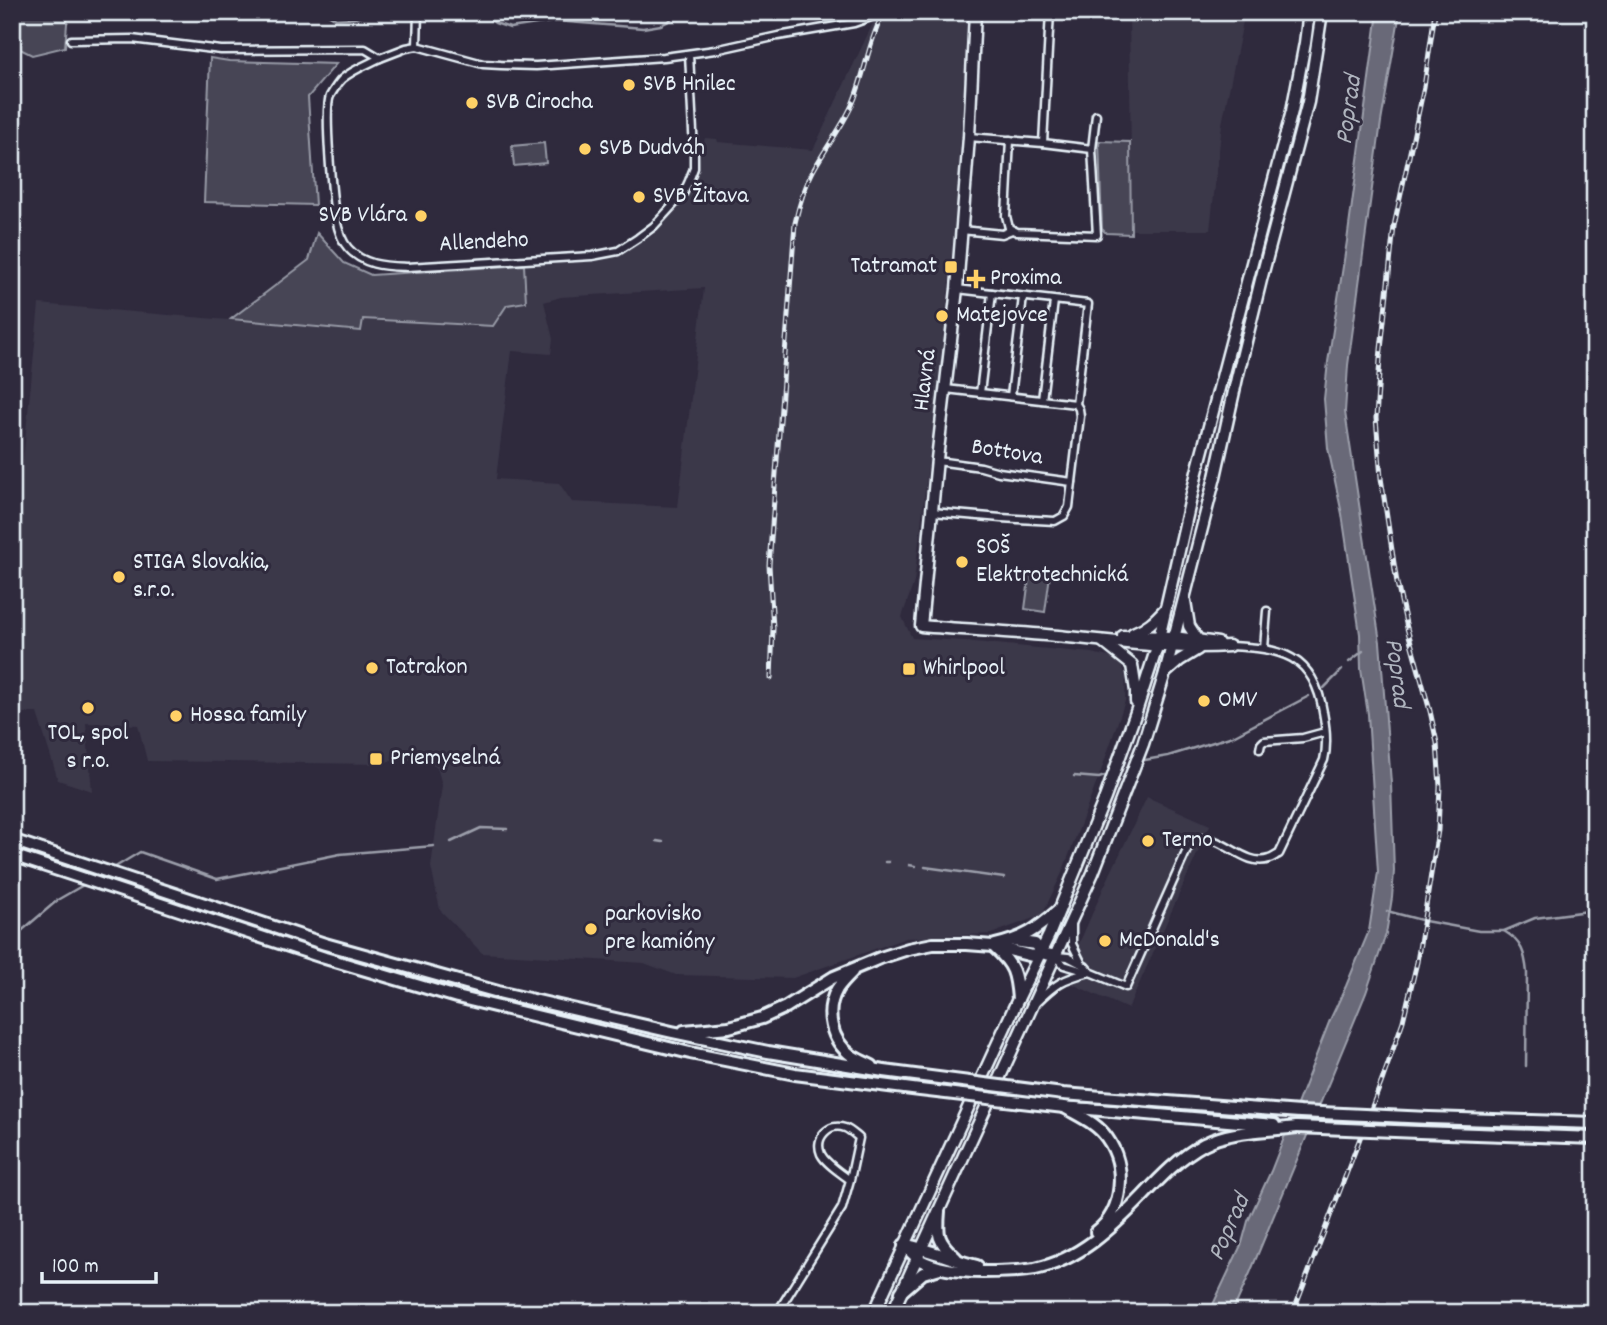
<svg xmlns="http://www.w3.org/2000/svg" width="1607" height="1325" font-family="Dekko,sans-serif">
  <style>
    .built { fill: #3b3749; fill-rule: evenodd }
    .green { fill: #464455; stroke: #979aa6; stroke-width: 2 }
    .water { fill: #696978; stroke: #9c9fab; stroke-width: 2 }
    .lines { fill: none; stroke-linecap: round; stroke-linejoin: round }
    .stream { stroke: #9c9fab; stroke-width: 2.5 }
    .minor-casing { stroke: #e8f1f8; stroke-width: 11 }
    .primary-casing { stroke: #e8f1f8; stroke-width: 15 }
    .motorway-casing { stroke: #e8f1f8; stroke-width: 16 }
    .minor { stroke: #2f2a3d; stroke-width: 6 }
    .primary { stroke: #2f2a3d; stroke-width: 10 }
    .motorway { stroke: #2f2a3d; stroke-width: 10 }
    .rail-casing { stroke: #e8f1f8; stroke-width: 5 }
    .rail { stroke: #2f2a3d; stroke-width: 2.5; stroke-dasharray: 8; stroke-linecap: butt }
    .motorway-bridge-casing { stroke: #e8f1f8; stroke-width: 16; stroke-linecap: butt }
    .motorway-bridge { stroke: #2f2a3d; stroke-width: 10 }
    .poi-dot { fill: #ffd166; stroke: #2f2a3d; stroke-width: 2.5 }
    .labels { text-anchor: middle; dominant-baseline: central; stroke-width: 6; stroke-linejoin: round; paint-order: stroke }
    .poi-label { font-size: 24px; fill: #e8f1f8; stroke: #2f2a3d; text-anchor: start }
    .street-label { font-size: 24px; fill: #e8f1f8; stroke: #2f2a3d }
    .water-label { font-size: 26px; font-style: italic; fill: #afb4be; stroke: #2f2a3d }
  </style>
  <rect width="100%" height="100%" fill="#2f2a3d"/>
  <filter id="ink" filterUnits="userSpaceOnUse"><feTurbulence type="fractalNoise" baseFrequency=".0143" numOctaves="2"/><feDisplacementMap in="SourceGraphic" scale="14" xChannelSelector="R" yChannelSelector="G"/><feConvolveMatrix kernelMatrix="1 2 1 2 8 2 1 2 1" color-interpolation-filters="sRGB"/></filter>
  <g filter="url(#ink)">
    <g class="built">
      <path d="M897,12h70l-2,65 -11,158 -15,143 -25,204 -12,35 10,21 52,3 128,12 25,6 9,16 -1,26 -24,70 -39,102 -20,42 -51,19 -85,4 -113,40 -117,-3 -32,-12 -162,-10 -42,-43 -9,-43 11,-82 -5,-18 -18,-7h-24l-16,4 -232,-3 -9,-36 -52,-2 6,68 -34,-11 -21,-67h-24l-1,-4v-140l27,-265 321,27 2,-12 131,7 14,-21 19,-3 -2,-37 51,-3 41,-7 37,-20 29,-34 14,-28 9,-35 12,1 1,3 95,8 61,-129zM704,288l-26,219 -106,-5 -13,-19 -63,-4 16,-128 39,3 2,-15 -9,-37 17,-5z"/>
      <path d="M1129,12h116l-23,112 -12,106h-78z"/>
      <path d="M1147,797l63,28 -82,184 -65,-29 40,-91z"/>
    </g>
    <g class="green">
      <path d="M12,12h56l-3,35 -33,8 -14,-7 -6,-13z"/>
      <path d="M210,58l19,3 107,3 -28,33 7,108 -111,-3z"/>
      <path d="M1099,141l31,1 1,92 -25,-1 -4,-4z"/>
      <path d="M544,143l2,20 -32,3 -2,-20z"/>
      <path d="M317,233l27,30 27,12 153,-10 2,37 -19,3 -14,21 -130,-7 -2,12 -130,-12 78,-59z"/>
      <path d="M1030,572l20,3 -5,37 -20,-3z"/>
    </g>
    <path class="water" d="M1378,12h22l-19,110 -33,243 -3,47 35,230 11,141 3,88 -2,27 -6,36 -20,59 -116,280 -18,40h-23l33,-70 6,-22 23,-50 59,-151 16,-34 23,-55 9,-59 -10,-158 -7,-45 -1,-35 -18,-120 -14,-66 -4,-49 4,-37 19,-121z"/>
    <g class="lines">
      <g class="stream">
        <path d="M325,12l11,7 18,-1 23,-6"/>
        <path d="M481,12l14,11 15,5 46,-7 87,7 18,-3 8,-4 8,-9"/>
        <path d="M1349,662l14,-11"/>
        <path d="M1324,688l18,-18"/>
        <path d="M1145,760l23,-4 65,-20 76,-40"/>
        <path d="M1074,776l25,2 6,-2"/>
        <path d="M657,841l6,1"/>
        <path d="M451,842l30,-14 26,1"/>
        <path d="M885,862h4"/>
        <path d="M909,865l6,1"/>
        <path d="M925,867l79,11"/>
        <path d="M112,869l28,-17 77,27 123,-25 94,-8"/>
        <path d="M1387,911l38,10 54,10h25l31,-13 53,-7 7,2"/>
        <path d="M1504,931c18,11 21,22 23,42l-1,93"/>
        <path d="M12,939l47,-40 26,-15"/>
      </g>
      <g class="minor-casing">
        <g id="minor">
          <path d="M71,40l61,-1 89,11 144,-1 15,9 26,-10 11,-2 66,18 18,1 35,1 128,-9 51,-7 63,-14 76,-13 31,-11"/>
          <path d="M417,46l1,-34"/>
          <path d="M380,58c-12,6 -28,12 -38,21 -4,4 -9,12 -12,17 -6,13 2,105 6,123 2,10 5,21 12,29 16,18 37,18 59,19l185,-11 26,-5 20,-13 16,-12 22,-24 7,-8 6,-13 5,-13v-17l-5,-97"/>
          <path d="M969,137l74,6"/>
          <path d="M1010,140l-4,76 3,12 8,4 80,3 -5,-86 -49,-6 7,-131"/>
          <path d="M1092,149l4,-34"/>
          <path d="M961,230l41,4 10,-4"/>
          <path d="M946,389l130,15"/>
          <path d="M980,393l12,-100"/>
          <path d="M1011,396l12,-99"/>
          <path d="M1042,400l12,-99"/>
          <path d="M937,461l44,6 18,5 73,10"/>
          <path d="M932,512l69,6 54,3 9,-5 5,-9 11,-91 -1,-7 -3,-5 12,-100 -131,-15"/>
          <path d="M1264,648l3,-37"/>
          <path d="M1260,749l1,-5 3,-3 39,-3 22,-6"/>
          <path d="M1072,926v18l9,18"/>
          <path d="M1056,956l12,1 17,9 5,6 36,15 65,-146c26,-14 52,28 78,18 4,-1 7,-4 10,-5l45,-94c4,-16 2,-32 -1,-48 -9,-58 -43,-64 -94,-66"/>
          <path d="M1056,956l8,9 20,6"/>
          <path d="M1036,1003c20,-20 27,-24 54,-31"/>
          <path d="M777,1313l65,-105 8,-28 9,-42c-5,-4 -9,-8 -14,-10 -16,-6 -31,10 -24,26 5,10 20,19 29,26"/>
        </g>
      </g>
      <g class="primary-casing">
        <g id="primary">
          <path d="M975,12l-6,125 -12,152 -20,170 -16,167c48,4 97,6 146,11 54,5 107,13 162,9"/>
          <path d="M1185,601l4,25 9,14"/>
          <path d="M1133,633c14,-5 22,-13 32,-24"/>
          <path d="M1123,636l51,1 44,6"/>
          <path d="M1102,641l30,24 4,26v11"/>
          <path d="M1165,673l15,-13 18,-11"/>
          <path d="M874,1313l144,-314 31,-64 56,-137 31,-86 21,-65 40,-175 95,-361 13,-68 4,-31"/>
          <path d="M892,1313l201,-440 50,-129 22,-71 19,-74 31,-122 22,-99 24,-98 47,-178 14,-90"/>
        </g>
      </g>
      <g class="motorway-casing">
        <g id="motorway">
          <path d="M12,840l313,104 173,48 174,40 96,20 116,19"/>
          <path d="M12,855l313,103 132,39 233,56 105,21 125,16"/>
          <path d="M1014,941l21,3 6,9"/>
          <path d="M995,945c30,-7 41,-15 64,-35"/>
          <path d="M995,948c19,17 21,26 23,51"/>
          <path d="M852,972c-5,5 -11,11 -15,17 -13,23 -6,52 15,67 6,4 13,6 20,10"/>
          <path d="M684,1031l45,-4 33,-9 24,-11 48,-30 46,-19 28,-9 25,-5h34l26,2 39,10 9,-3 15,3"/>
          <path d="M1064,1107c15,9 33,16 43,31 20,28 17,73 -11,94"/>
          <path d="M1066,1107l208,18"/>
          <path d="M1429,1118l166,5"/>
          <path d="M1419,1132l176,6"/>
          <path d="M939,1211c-2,24 -2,30 17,47"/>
          <path d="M904,1245c5,5 10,11 16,15 17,9 42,12 62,12 17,0 36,0 53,-3 44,-9 78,-42 108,-73 18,-19 37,-39 61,-52 27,-14 63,-13 93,-17"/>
          <path d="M905,1245c25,4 47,15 72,21"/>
          <path d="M901,1292l22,-19 17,-5"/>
        </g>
      </g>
      <use href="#minor" class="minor"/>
      <use href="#primary" class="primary"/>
      <use href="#motorway" class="motorway"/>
      <g class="rail-casing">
        <g id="rail">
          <path d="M771,678l2,-50 -4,-63 26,-342c4,-18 9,-35 18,-52 12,-22 28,-42 39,-66 13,-30 16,-63 32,-93"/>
          <path d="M1293,1313l90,-235 20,-57 14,-59 21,-132 2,-44 -3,-43 -7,-32 -23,-83 -10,-45 -16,-105 -5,-60 4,-59 14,-133 30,-139 11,-75"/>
        </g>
      </g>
      <use href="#rail" class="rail"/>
      <g class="motorway-bridge-casing">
        <g id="motorway-bridge">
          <path d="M884,1071l179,23 237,18 129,6"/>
          <path d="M920,1090l144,17"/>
          <path d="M1297,1127l122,5"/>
        </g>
      </g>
      <use href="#motorway-bridge" class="motorway-bridge"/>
    </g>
  </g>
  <g class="poi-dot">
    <circle cx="629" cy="85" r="7"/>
    <circle cx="472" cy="103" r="7"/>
    <circle cx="585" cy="149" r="7"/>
    <circle cx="639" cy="197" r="7"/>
    <circle cx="421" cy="216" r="7"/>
    <rect x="944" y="260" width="14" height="14" rx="3.5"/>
    <path d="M972.5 268.5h7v7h7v7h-7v7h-7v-7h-7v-7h7z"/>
    <circle cx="942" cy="316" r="7"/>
    <circle cx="962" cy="562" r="7"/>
    <circle cx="119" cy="577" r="7"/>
    <circle cx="372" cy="668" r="7"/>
    <rect x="902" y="662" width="14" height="14" rx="3.5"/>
    <circle cx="1204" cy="701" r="7"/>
    <circle cx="88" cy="708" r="7"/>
    <circle cx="176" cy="716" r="7"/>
    <rect x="369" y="752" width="14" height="14" rx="3.5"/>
    <circle cx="1148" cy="841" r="7"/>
    <circle cx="591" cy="929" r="7"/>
    <circle cx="1105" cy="941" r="7"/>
  </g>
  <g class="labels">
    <g class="poi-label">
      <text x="643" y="85">SVB Hnilec</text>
      <text x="486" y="103">SVB Cirocha</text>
      <text x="599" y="149">SVB Dudváh</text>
      <text x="653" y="197">SVB Žitava</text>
      <text x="407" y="216" text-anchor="end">SVB Vlára</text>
      <text x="937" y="267" text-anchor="end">Tatramat</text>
      <text x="990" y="279">Proxima</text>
      <text x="956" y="316">Matejovce</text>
      <text x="976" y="548">SOŠ<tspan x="976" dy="28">Elektrotechnická</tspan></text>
      <text x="133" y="563">STIGA Slovakia,<tspan x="133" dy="28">s.r.o.</tspan></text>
      <text x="386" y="668">Tatrakon</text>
      <text x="923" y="669">Whirlpool</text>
      <text x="1218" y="701">OMV</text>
      <text x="190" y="716">Hossa family</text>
      <text x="88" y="734" text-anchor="middle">TOL, spol<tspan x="88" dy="28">s r.o.</tspan></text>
      <text x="390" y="759">Priemyselná</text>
      <text x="1162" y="841">Terno</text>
      <text x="605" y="915">parkovisko<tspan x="605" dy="28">pre kamióny</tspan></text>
      <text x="1119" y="941">McDonald's</text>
    </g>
    <g class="street-label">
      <text transform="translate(484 243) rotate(-3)">Allendeho</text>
      <text transform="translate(926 380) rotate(-83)">Hlavná</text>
      <text transform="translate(1007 453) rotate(9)">Bottova</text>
    </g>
    <g class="water-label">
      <text transform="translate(1350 110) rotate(-82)">Poprad</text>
      <text transform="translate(1396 673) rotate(83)">Poprad</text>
      <text transform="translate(1230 1228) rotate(-66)">Poprad</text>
    </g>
  </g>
  <rect width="1607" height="1325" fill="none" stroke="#2f2a3d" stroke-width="42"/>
  <rect x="21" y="21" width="1565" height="1283" fill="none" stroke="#e8f1f8" stroke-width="2.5" filter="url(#ink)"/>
  <path d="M42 1272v10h114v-10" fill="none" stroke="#e8f1f8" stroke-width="3.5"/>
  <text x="52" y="1272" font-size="21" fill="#e8f1f8" stroke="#2f2a3d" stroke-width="5" paint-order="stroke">100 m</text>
</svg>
